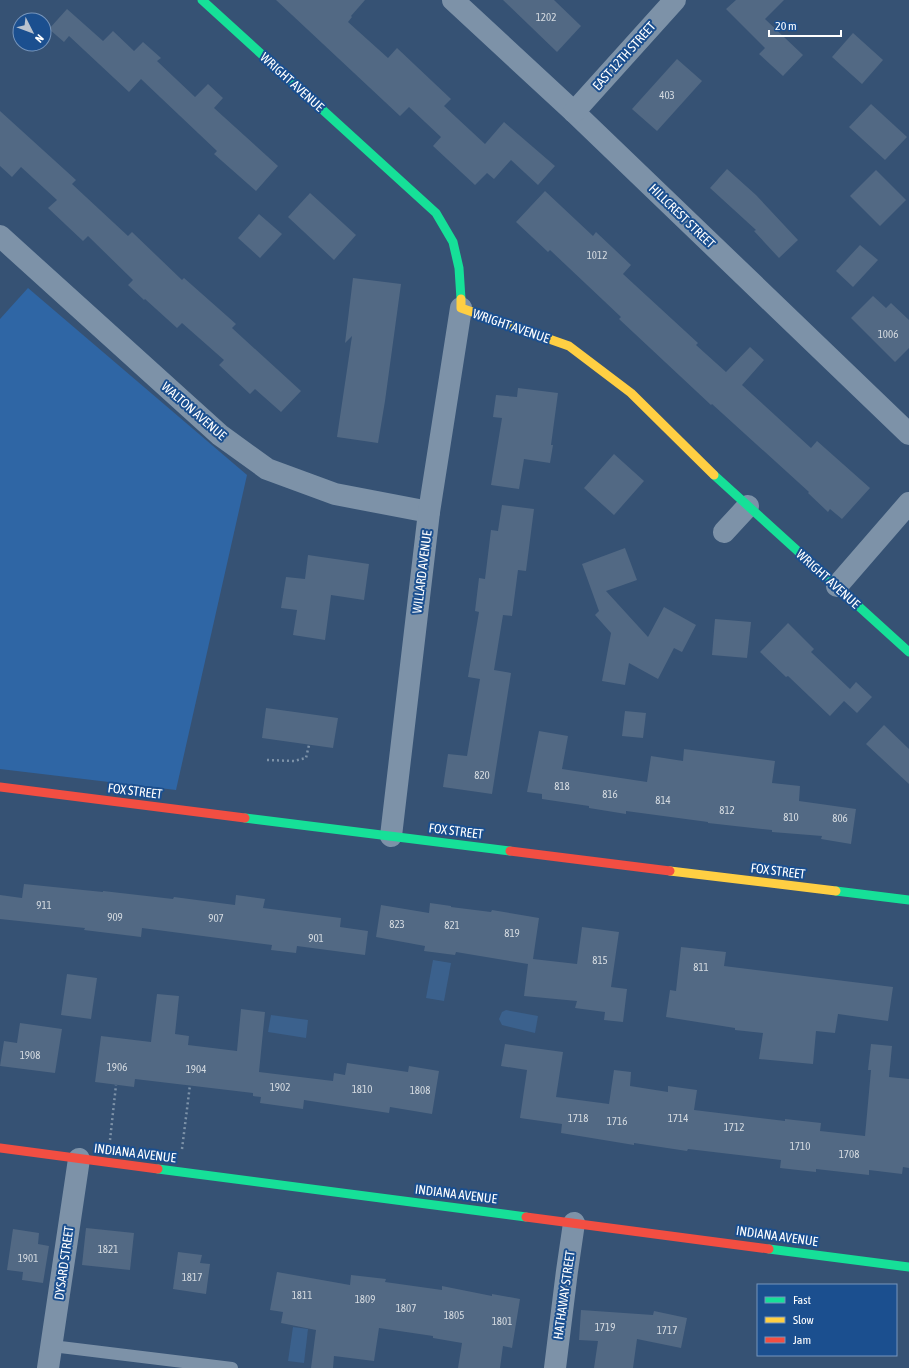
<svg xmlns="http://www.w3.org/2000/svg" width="909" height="1368" font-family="'Asap Condensed',sans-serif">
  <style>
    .green { fill: #2f66a5 }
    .water { fill: #3b618d }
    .building { fill: #526984 }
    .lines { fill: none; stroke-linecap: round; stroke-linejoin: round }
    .path { stroke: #7d92a8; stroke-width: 2.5; stroke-dasharray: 2 3; stroke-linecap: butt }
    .lane { stroke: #7d92a8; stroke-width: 12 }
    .street { stroke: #7d92a8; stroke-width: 22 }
    .fast { stroke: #16e098; stroke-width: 9 }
    .slow { stroke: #ffcf43; stroke-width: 9 }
    .jam { stroke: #f24e42; stroke-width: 9 }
    .labels { text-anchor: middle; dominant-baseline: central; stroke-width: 4; stroke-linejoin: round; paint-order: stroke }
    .number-label { font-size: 11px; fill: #d4dae0 }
    .street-label { font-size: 13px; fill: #fff; stroke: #1b4f8f }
  </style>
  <rect width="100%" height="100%" fill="#365274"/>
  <path class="green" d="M28,288l219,187 -71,315 -176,-21v-450z"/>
  <g class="water">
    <path d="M433,960l18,3 -7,38 -18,-3z"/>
    <path d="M506,1010l32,6 -3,17 -33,-8 -3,-6 3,-7z"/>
    <path d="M271,1015l37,5 -2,18 -38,-6z"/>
    <path d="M293,1327l15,2 -4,34 -16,-2z"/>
  </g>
  <g class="building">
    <path d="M276,0h89l-14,16 1,1 -4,5 40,36 9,-10 54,51 -7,7 41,38 19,-22 51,44 -17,19 -27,-25 -17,19 -7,-6 -12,12 -42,-39 8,-9 -32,-30 -9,9z"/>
    <path d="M503,0h51l27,26 -24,26z"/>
    <path d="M736,0h48l-19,19 38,36 -20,21 -24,-22 6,-6 -39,-39z"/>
    <path d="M67,9l36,32 10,-10 21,20 9,-9 18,16 -4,3 38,36 13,-13 15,14 -9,10 64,58 -22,25 -42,-37 3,-3 -76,-72 -12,13 -60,-56 -5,6 -15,-13z"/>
    <path d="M853,33l30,27 -21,24 -30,-27z"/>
    <path d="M677,59l25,22 -45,50 -25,-22z"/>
    <path d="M871,104l36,33 -22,23 -36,-33z"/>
    <path d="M0,111l76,69 -4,4 56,52 4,-4 50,48 2,-2 52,46 -4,4 69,63 -20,21 -26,-23 -5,5 -31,-29 5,-5 -42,-37 -5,5 -32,-29 -1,1 -16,-15 5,-5 -45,-44 -5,5 -35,-33 9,-8 -36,-33 -9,10 -12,-11z"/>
    <path d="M727,169l29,26 42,45 -19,18 -25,-27 2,-1 -46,-42z"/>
    <path d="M876,170l30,30 -26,26 -30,-30z"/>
    <path d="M545,191l48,45 3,-4 35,33 -8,9 75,69 -2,2 30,27 24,-25 14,13 -22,25 69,63 6,-7 53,47 -28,31 -12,-10 -2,3 -20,-19 1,-1 -97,-88 -1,1 -92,-86 2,-2 -71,-67 -2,2 -32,-30z"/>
    <path d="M310,193l46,42 -22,25 -46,-43z"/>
    <path d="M259,214l23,20 -22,24 -22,-20z"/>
    <path d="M860,245l18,15 -25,27 -17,-16z"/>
    <path d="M353,278l48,6 -16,117 -7,42 -41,-6 15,-101 -7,7z"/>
    <path d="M873,296l13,12 5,-5 18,17v28l-14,14 -44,-44z"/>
    <path d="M518,388l40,5 -7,52h2l-3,18 -26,-4 -5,30 -28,-4 11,-67 -9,-1 3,-22 21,2z"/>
    <path d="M614,454l30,27 -30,34 -30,-27z"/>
    <path d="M502,505l32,4 -8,62 -8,-1 -6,46 -9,-1 -9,55 17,3 -19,121 -49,-7 5,-33 19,2 13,-77 -12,-2 11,-65 -4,-1 4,-33 6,1 6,-49 7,1z"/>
    <path d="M625,548l12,32 -31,11 42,46 16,-30 32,18 -14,27 -8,-4 -16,31 -29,-16 -4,22 -23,-4 9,-48 -16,-18 4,-4 -17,-47z"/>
    <path d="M308,555l61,9 -5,36 -33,-5 -6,45 -32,-5 4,-25 -16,-2 5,-31 19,2z"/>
    <path d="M715,619l36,3 -4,36 -35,-3z"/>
    <path d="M788,623l26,26 -3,3 39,37 6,-7 16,15 -15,16 -13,-12 -14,15 -42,-40 -2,1 -26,-25z"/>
    <path d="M266,708l72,10 -5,30 -71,-10z"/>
    <path d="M625,711l21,2 -3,25 -21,-2z"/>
    <path d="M884,725l25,24v35l-43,-40z"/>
    <path d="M539,731l29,5 -6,33 85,13 4,-26 32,5 1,-12 91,12 -3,22 28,3 -1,15 57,8 -5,35 -30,-5 1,-3 -50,-4v-2l-64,-7v-1l-82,-11v3l-37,-6v-2l-47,-7v-5l-15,-2z"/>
    <path d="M24,884l79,8v-1l70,8 1,-2 61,8 1,-10 29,4 -2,9 78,10 -1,9 28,4 -3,24 -68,-9 -1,7 -25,-3 1,-5 -130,-17 -1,9 -57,-7 1,-2 -85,-9v-24l22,3z"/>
    <path d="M430,903l21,3v1l40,5 1,-2 47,8 -6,41 44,5 5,-37 37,5 -8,55 16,2 -4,33 -19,-2 1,-8 -30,-4 2,-7 -53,-5 4,-32 -72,-12 -1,3 -31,-4 1,-5 -49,-9 5,-32 48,8z"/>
    <path d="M681,947l45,5 -2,14 169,21 -5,34 -50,-7 -3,19 -19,-2 -3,33 -54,-5 4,-26 -28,-3v-2l-69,-11 4,-27 6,1z"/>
    <path d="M67,974l30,4 -6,41 -30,-4z"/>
    <path d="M157,994l22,2 -4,38 14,2 -1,9 49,6 4,-42 24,3 -6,60 74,9 1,-8 11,2 2,-12 61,9 1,-6 30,5 -7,43 -42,-7 -1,6 -85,-13 -1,9 -43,-6 1,-6 -8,-1v-3l-118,-14 -1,8 -39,-5 6,-46 50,6z"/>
    <path d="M20,1023l42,6 -7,44 -55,-7 4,-25 13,2z"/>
    <path d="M505,1044l58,8 -7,45 53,7 5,-34 17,2 -1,14 38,6v-6l29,4 -3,20 91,11v-2l36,4 -1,8 45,5 6,-66h-3l3,-26 21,2 -3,31 20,2v89l-6,-1 -1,7 -33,-4v5l-53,-6v3l-36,-4 1,-8 -93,-11 -1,2 -53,-8v2l-73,-12 1,-9 -42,-6 7,-48 -26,-4z"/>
    <path d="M86,1228l48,5 -4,37 -48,-5z"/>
    <path d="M13,1229l26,4 -1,11 11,2 -6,37 -21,-3 1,-8 -16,-2z"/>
    <path d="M178,1252l24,3 -2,8 10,1 -4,30 -33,-5z"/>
    <path d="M277,1272l73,13 1,-10 35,4 -1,3 57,8v-4l50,10v-2l28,5 -8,49 -9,-2 -3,22h-42l4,-25 -29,-5v-2l-54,-8 -5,33 -40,-5 -1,12h-22l5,-38 -35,-7 2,-11 -13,-2z"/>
    <path d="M581,1310l72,5 1,-4 33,7 -6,30 -44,-9 -4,29h-39l4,-27 -19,-1z"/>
  </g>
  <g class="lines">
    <g class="path">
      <path d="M267,760l27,1 12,-3 3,-13"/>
      <path d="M110,1140l6,-55"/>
      <path d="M182,1149l8,-64"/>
    </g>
    <path class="lane" d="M52,1346l180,22"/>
    <g class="street">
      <path d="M453,0l121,112 335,322"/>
      <path d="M574,112l101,-112"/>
      <path d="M0,236l220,199 47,34 68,25 94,18"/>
      <path d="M724,532l24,-26"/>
      <path d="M837,586l72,-83"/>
      <path d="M391,836l38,-324 32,-204"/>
      <path d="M48,1368l31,-209"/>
      <path d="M555,1368l12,-97 7,-48"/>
    </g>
    <g class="fast">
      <path d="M202,0l234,213 17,29 6,26 2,31"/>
      <path d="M714,475l195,177"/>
      <path d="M245,818l265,33"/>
      <path d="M836,891l73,9"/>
      <path d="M158,1169l368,48"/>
      <path d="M769,1249l140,18"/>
    </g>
    <g class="slow">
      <path d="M461,299v9l108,38 62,47 83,82"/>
      <path d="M670,871l166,20"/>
    </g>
    <g class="jam">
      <path d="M0,787l245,31"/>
      <path d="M510,851l160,20"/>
      <path d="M0,1148l158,21"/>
      <path d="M526,1217l243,32"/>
    </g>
  </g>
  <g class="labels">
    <g class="number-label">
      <text x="546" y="17">1202</text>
      <text x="667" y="95">403</text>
      <text x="597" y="255">1012</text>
      <text x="888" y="334">1006</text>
      <text x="482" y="775">820</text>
      <text x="562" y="786">818</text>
      <text x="610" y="794">816</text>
      <text x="663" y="800">814</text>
      <text x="727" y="810">812</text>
      <text x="791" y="817">810</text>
      <text x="840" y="818">806</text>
      <text x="44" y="905">911</text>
      <text x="115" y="917">909</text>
      <text x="216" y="918">907</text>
      <text x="397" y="924">823</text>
      <text x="452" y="925">821</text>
      <text x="512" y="933">819</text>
      <text x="316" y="938">901</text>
      <text x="600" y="960">815</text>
      <text x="701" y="967">811</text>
      <text x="30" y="1055">1908</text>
      <text x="117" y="1067">1906</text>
      <text x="196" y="1069">1904</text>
      <text x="280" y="1087">1902</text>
      <text x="362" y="1089">1810</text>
      <text x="420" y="1090">1808</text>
      <text x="578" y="1118">1718</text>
      <text x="678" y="1118">1714</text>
      <text x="617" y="1121">1716</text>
      <text x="734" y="1127">1712</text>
      <text x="800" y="1146">1710</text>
      <text x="849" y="1154">1708</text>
      <text x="108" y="1249">1821</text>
      <text x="28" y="1258">1901</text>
      <text x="192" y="1277">1817</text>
      <text x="302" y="1295">1811</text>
      <text x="365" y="1299">1809</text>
      <text x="406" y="1308">1807</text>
      <text x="454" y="1315">1805</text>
      <text x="502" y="1321">1801</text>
      <text x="605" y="1327">1719</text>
      <text x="667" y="1330">1717</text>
    </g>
    <g class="street-label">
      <text transform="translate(624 56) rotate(-48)">EAST 12TH STREET</text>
      <text transform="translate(292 82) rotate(42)">WRIGHT AVENUE</text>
      <text transform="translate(682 216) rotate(44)">HILLCREST STREET</text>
      <text transform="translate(511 326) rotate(19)">WRIGHT AVENUE</text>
      <text transform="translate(194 411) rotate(41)">WALTON AVENUE</text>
      <text transform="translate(422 572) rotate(-83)">WILLARD AVENUE</text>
      <text transform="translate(828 579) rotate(42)">WRIGHT AVENUE</text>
      <text transform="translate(135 791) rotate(7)">FOX STREET</text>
      <text transform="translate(456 831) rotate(7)">FOX STREET</text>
      <text transform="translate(778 871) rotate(7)">FOX STREET</text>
      <text transform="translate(135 1153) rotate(7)">INDIANA AVENUE</text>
      <text transform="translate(456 1194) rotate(7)">INDIANA AVENUE</text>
      <text transform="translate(777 1236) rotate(8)">INDIANA AVENUE</text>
      <text transform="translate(64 1263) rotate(-82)">DYSARD STREET</text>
      <text transform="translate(564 1295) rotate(-82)">HATHAWAY STREET</text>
    </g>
  </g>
  <rect x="757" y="1284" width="140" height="72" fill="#1b4f8f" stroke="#7695bc"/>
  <rect x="765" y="1297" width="20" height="6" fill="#16e098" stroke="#7695bc"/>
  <text x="793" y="1304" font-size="12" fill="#ffffff">Fast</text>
  <rect x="765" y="1317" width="20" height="6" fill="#ffcf43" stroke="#7695bc"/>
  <text x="793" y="1324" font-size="12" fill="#ffffff">Slow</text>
  <rect x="765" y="1337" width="20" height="6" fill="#f24e42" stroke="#7695bc"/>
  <text x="793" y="1344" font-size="12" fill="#ffffff">Jam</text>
  <g transform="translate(32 32) rotate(132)"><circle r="19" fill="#1b4f8f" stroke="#7695bc"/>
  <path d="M0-3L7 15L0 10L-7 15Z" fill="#b9c2ce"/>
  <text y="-6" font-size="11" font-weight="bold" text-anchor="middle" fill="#ffffff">N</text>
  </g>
  <path d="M769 30v6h72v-6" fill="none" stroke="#ffffff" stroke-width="2"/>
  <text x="775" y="30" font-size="12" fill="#ffffff" stroke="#1b4f8f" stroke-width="3" paint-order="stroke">20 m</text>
</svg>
